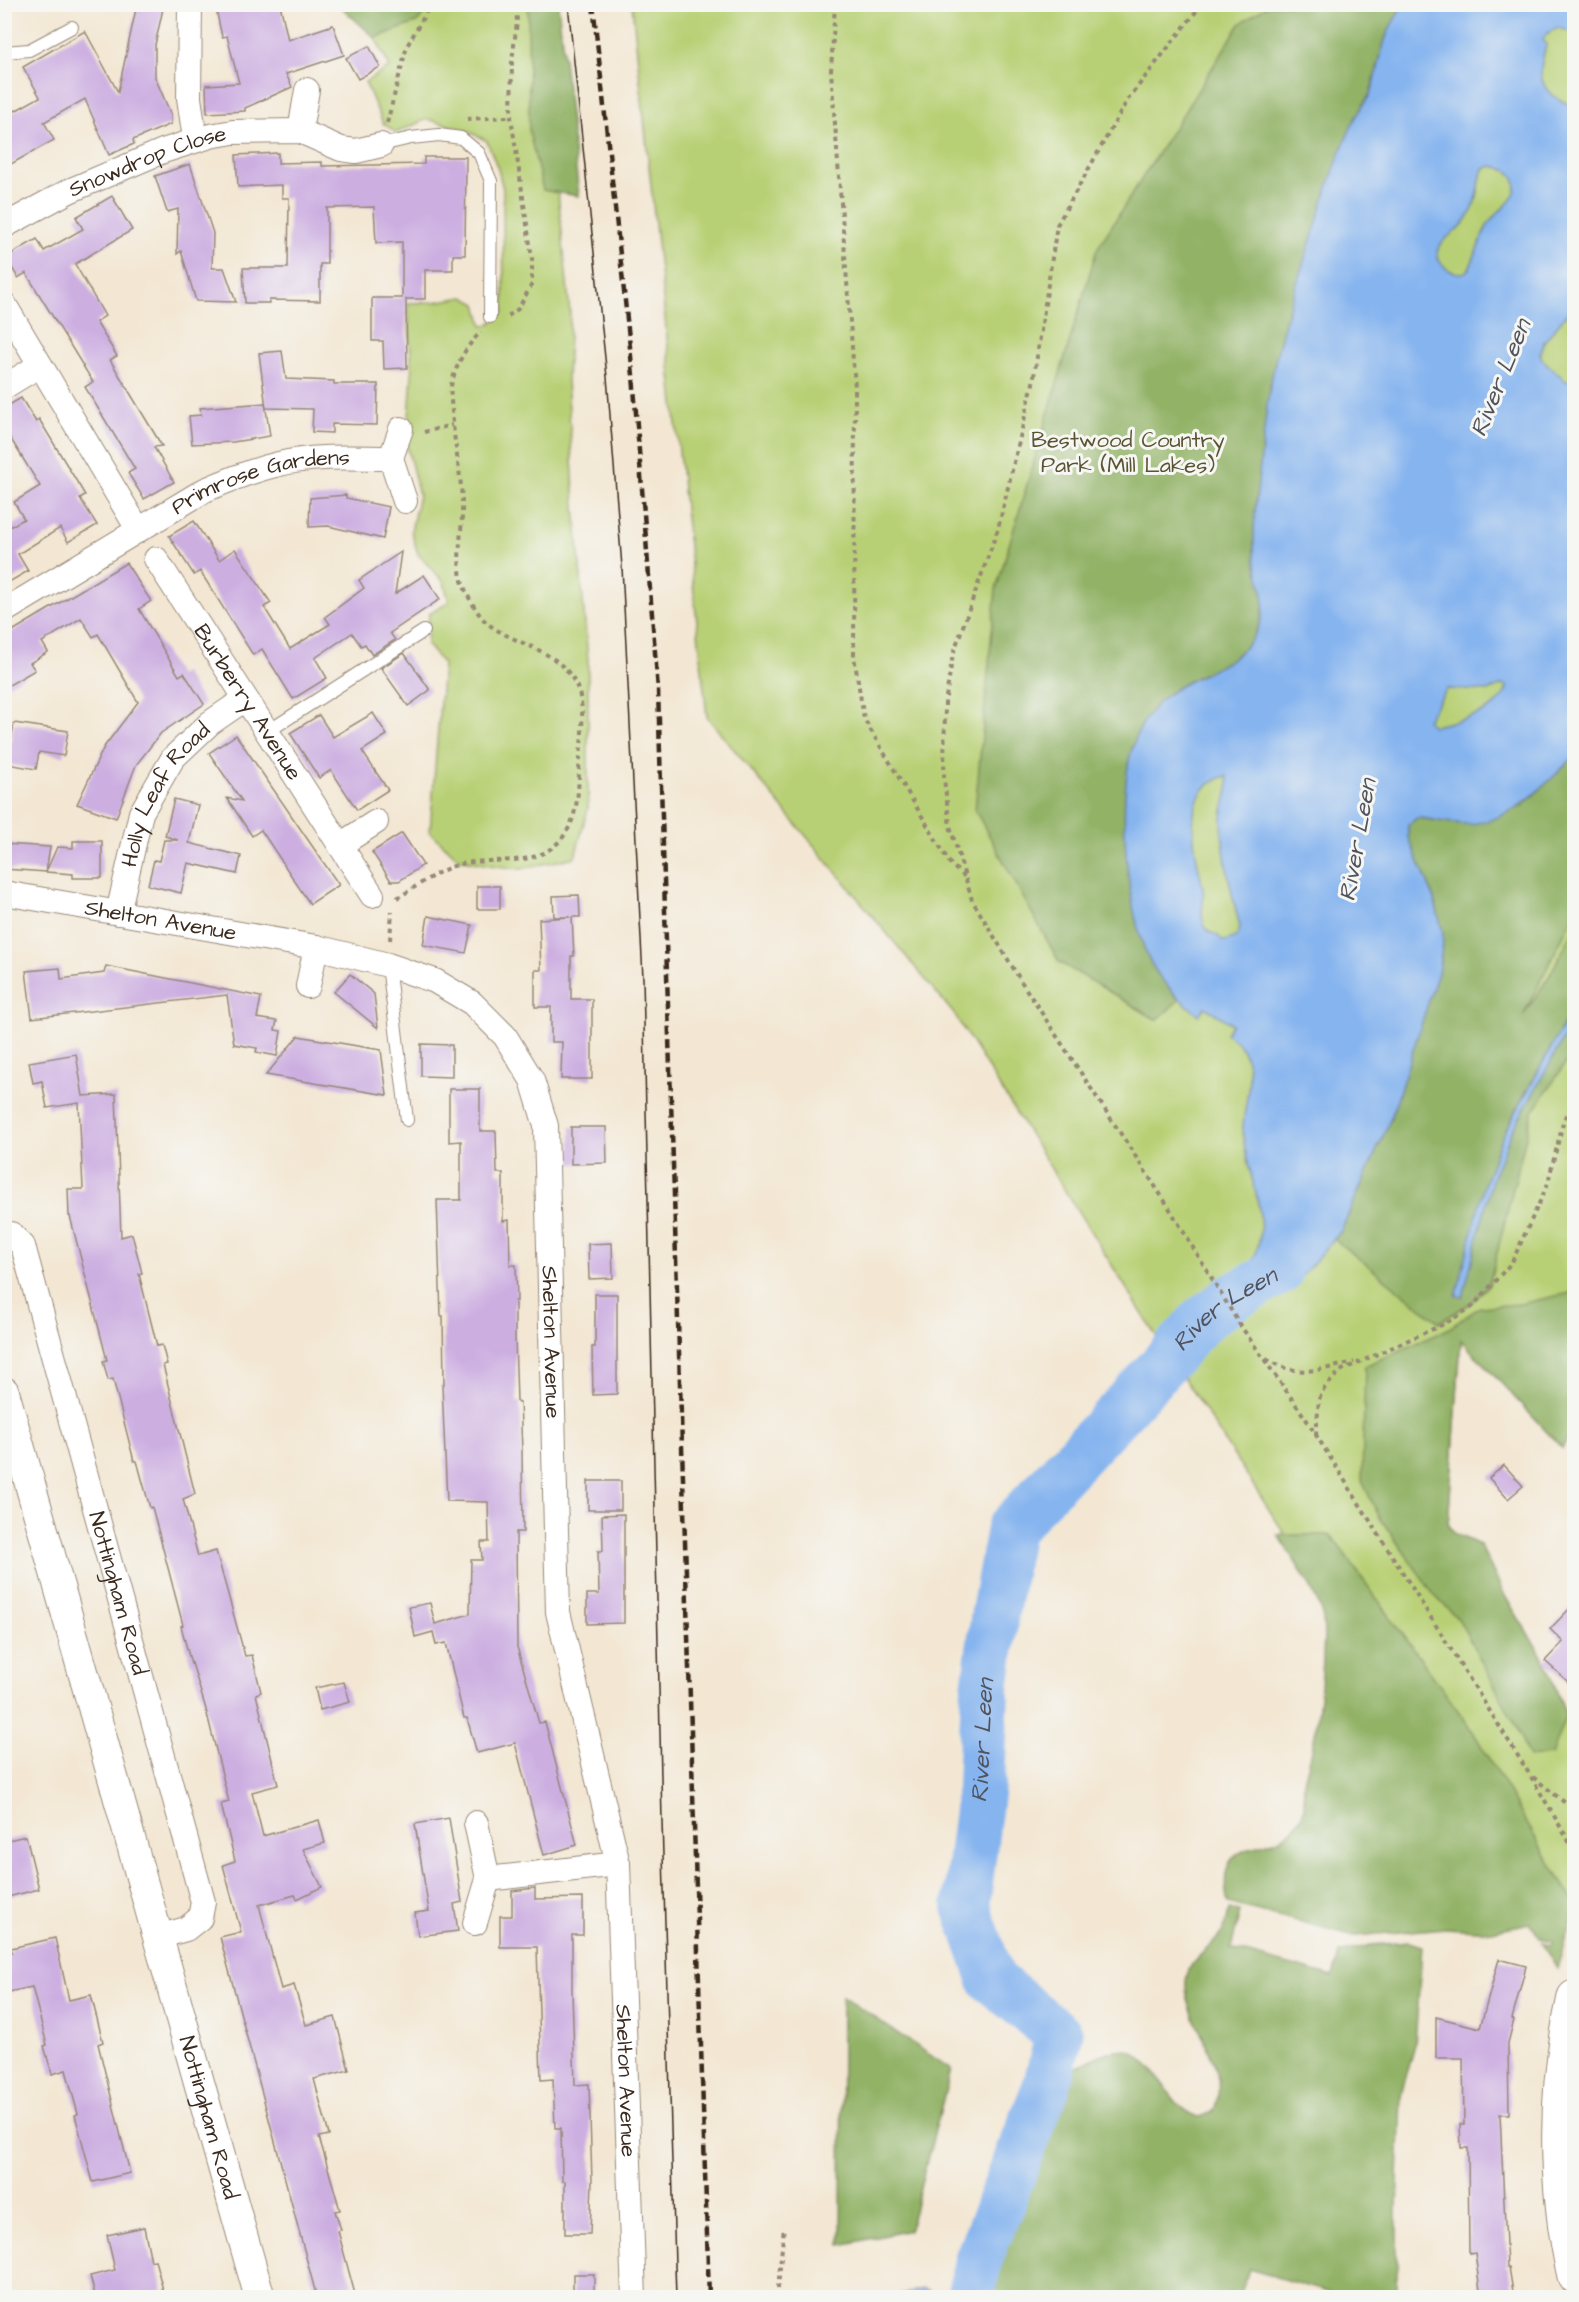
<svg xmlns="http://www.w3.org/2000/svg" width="1579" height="2302" font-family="'Architects Daughter',sans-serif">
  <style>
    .green { fill: #b8d074; stroke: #7a7d49; stroke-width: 1.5 }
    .forest { fill: #92b266; stroke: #666e42; stroke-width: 1.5 }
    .water { fill: #85b4ef; stroke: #606f86; stroke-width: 1.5; fill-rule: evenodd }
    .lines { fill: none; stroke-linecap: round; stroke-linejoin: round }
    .river { stroke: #85b4ef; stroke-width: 48 }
    .building { fill: #ccaee1 }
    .service-casing { stroke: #978878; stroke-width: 14 }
    .minor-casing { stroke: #978878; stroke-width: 26 }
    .tertiary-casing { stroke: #978878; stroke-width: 32 }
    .secondary-casing { stroke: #978878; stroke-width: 35 }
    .path { stroke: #978878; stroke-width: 4; stroke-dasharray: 4.5 4.5; stroke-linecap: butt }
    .service { stroke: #fff; stroke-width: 12 }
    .minor { stroke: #fff; stroke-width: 24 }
    .tertiary { stroke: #fff; stroke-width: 30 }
    .secondary { stroke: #fff; stroke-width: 33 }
    .tram { stroke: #3b2a1e; stroke-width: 1.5 }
    .rail { stroke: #3b2a1e; stroke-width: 4.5; stroke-dasharray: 9 4.5; stroke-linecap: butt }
    .labels { text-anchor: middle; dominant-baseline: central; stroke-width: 6; stroke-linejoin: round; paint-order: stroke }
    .street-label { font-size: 22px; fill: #3b2a1e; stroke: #f6f6f2 }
    .park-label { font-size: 22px; fill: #5a5434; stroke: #f6f6f2 }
    .water-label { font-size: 24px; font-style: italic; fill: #51535d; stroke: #f6f6f2 }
  </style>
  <rect width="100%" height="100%" fill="#f6f6f2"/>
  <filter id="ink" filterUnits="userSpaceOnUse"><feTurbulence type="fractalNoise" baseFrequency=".0167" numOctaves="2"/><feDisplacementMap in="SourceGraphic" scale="12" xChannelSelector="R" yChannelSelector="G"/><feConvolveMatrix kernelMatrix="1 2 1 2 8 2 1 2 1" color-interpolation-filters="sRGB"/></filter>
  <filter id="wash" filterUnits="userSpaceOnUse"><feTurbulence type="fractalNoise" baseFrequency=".008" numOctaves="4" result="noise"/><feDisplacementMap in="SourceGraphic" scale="24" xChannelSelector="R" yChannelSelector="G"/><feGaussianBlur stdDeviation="1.35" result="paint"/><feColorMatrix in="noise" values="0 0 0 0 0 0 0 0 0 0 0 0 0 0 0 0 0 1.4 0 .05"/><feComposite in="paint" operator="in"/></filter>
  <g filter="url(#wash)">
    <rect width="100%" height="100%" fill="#f3e7d3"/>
    <g class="green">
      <path d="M429,5h99l15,185 15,3 12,120 -3,67 8,127 13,153v148l-13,49 -54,12 -32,-4 -30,-6 -29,-27 13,-168 -16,-19 2,-31 20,-12 -5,-20 -26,-28 -7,-23 8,-36 -12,-49 5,-70 -4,-73 26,-1 30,-5 13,7 6,22 5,-1 16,-13 -1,-123 -5,-20 -11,-28 -21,-11 -39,-11 -31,14 -13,-10 -18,-41 25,-15 -15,-29 43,-16z"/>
      <path d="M632,5h942v1424l-12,19 -101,-108 -13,184 7,10 25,11 26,53 39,63 21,54 8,8v188l-123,-121 -294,-453 -203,-323 -247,-297z"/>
    </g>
    <g class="forest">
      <path d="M339,5h90l-11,17 -43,16z"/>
      <path d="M528,5h30l21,191 -36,-6 -14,-58z"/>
      <path d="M1268,5h135l-17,32 -16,57 -11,18 -92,300 -13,137 11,51 -4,22 -10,19 -17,17 -14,10 -19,7 -24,13 -19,15 -16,21 -10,24 -6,44v57l30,123 23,28 -22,20 -98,-58 -84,-152 21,-221 101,-340 143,-225z"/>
      <path d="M1574,757v157l-51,102 25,-38 26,-49v77l-57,102 -16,31 -17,46 8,-5 20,-49 62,-111v31l-42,62 -43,172 -18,18 -32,19 -105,-83 7,-8 50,-113 50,-159 -8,-64 -25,-58v-12l9,-7 48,6 56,-17z"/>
      <path d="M1574,1292v137l-12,19 -101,-108 -13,184 7,10 25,11 26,53 39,63 21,54 -15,40 -22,2 -16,-37 -54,-100 -25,-25 -54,-77 -18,-37 3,-115 81,-36 34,-23 40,-3z"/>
      <path d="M1278,1535h53l141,195 102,173v8l-17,58 -14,-27 9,3 2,-4 -14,-3 -10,-15 -38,8 -47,-3 -90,8 -127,-33c-16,-73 44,-44 68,-78 15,-20 4,-30 9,-48 12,-40 15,-75 18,-117 0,-15 3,-31 -1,-45 -8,-29 -29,-55 -44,-80z"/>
      <path d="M1229,1909l11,3 -9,37 102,28 6,-24 32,-8 38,-3 13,4 -7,98 -14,51 -4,113v89h-53l-95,-28 -9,28h-257l6,-36 72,-184c15,-9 33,-21 50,-26 42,-12 53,60 89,66l13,-5c21,-43 -24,-83 -27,-125 -2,-30 28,-36 39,-60 2,-6 3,-12 4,-18z"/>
      <path d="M842,1996l109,73 -42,161 -68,15z"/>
    </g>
    <g class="water">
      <path d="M1403,5h171v27l-16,-4 -12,6 -3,6 3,5c-4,16 -10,33 3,47 6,7 18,10 25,16v188l-6,16 -25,31 -3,10 2,6 24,22h8v376c-30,28 -58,62 -102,67 -16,1 -38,-5 -55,-6l-9,7v12l25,58 10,37v11l-5,30 -47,145 -50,113 -37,43 -57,40 -24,-32c14,-7 27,-13 33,-29 15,-43 -12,-80 -13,-122 0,-25 11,-49 3,-73 -4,-12 -10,-17 -20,-25l6,-9 -27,-17 -6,8c-21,-16 -40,-34 -51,-58 -22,-46 -32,-163 -15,-211 5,-16 14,-32 26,-44 32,-32 87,-32 102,-82 9,-27 -7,-45 -7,-71 -1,-39 6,-80 10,-118 6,-68 27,-132 49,-197 9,-28 17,-57 29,-85 4,-12 10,-24 16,-36 4,-6 9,-12 12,-19 8,-17 9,-37 15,-54 4,-13 12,-24 18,-35zM1493,166c9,3 19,4 22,15 5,19 -17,28 -26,42 -9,14 -12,32 -21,47 -11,10 -35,-6 -30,-21 4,-11 19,-17 26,-26 15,-18 13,-32 18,-52l6,-4zM1503,685l4,2c-6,27 -51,34 -74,39l-6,-6 20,-31 40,2zM1227,776c5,15 -6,30 -5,45 0,32 10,75 18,106 -2,11 -7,12 -17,14l-6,-6 -8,-3c-12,-12 -4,-29 -6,-44 -7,-34 -27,-101 24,-112z"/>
      <path d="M1574,1006v14l-62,111 -20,49 -29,117 -7,-1 28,-111 17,-46z"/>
      <path d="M923,2289l11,4 2,4h-47z"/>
    </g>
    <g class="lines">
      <path class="river" id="s1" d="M970,2298l9,-40 68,-173 12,-50 -67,-55 -26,-74 15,-120 4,-97 10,-77 15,-83 141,-151 50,-57 32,-24 46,-25 2,-13"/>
    </g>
    <g id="blocks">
      <g class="building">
        <path d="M137,4h27l-9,41v32l16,38v9l-38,16 1,4 -25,11 -24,-56 -41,23 10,18 -50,28v-51l36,-20 -17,-30 62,-36 33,61z"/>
        <path d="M215,4h65l8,36 45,-15 11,30 -58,19 6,13 -47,21v3l-38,2 -1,-28 33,-2 -12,-47 -5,1z"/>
        <path d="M369,46l11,21 -22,12 -12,-21z"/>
        <path d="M278,153v10l44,-1v4l102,-2v-7h42l-1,98h-12v15h-28v29h-19l1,69 -23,1 -1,-28h-11v-43h30v-56l-26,1 -2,-36 -47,1v56h-7v37l-51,-1v3h-24l-2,-35h45l1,-70h-7v-13l-44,2 -2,-32z"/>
        <path d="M190,164l23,69 -1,35h12l12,34 -40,-1 -15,-50 -4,3 1,-45 -11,3 -12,-36z"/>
        <path d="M112,196l20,34 -57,34 30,52 -9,6 21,34 -7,4 52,86 -8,1 20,35 -30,17 -16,-26 7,-4 -50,-82 8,-5 -67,-109 -8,5 -12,-21 31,-18 7,12 39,-22 -7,-12z"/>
        <path d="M282,351l4,28 48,2v3h44l-1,41 -45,-1v9l-20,-1 1,-23 -47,-1 -7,-55z"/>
        <path d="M21,398l15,24 3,-3 46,76 -5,3 17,27 -29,17 -8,-14 -42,26 10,17 -24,14v-55l20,-11 -10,-17 26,-16 -36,-58v-20z"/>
        <path d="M265,403l5,33 -37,6 -41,2 -3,-28 12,-1 -1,-7z"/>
        <path d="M346,495v3l43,9 -6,32 -55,-13 -19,1 1,-29z"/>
        <path d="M194,521l25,39 16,-11 36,54 -7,4 26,42 40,-25 -5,-7 39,-29 -5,-8 42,-28 -6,42 29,-19 16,24 -50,34 5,7 -23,15 -7,-11 -4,2 -9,-13 -37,25 12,20 -34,21 -31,-50 -9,6 -53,-84 -6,4 -25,-39z"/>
        <path d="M126,563l25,38 -12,8 40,67 5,-3 20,31 -43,29 -25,32 -20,53 -39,-14 27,-57 34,-45 -40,-68 -5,3 -12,-19 -39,24 6,10 -18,11 5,7 -31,18v-52z"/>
        <path d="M404,653l26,37 -22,16 -27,-38z"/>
        <path d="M373,713l14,22 -25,16 26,39 -31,20 -26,-40 -12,8 -29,-45 29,-18 14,22z"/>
        <path d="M14,723l54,8 -4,25 -25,-4 -3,17 -29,-5z"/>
        <path d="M236,735l103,150 -29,19 -49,-74 -9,6 -25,-38 15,3 -33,-48z"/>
        <path d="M174,799l24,6 -9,38 52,13 -4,18 -49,-11 -7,30 -33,-8 6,-25 5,1 5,-21h14l-13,-4z"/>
        <path d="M402,833l21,32 -24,16h-8l-19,-29z"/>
        <path d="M73,841h29v37h-29v-4l-27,-2 11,-25 16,1z"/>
        <path d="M4,844l46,3 -4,25 -42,-3z"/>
        <rect x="477" y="886" width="23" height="23"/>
        <path d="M579,895l1,22h-8l2,39h-3v43h21v80h-31l1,-37h-11v-35h-16v-37h6l-2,-51 31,-2h-16l-1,-21z"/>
        <path d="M428,916l44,9 -6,28 -43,-8z"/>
        <path d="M106,966l155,31 -4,21 20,3 -2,9 6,1 -4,25 -21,-4 1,-4 -23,-4 -7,-49 -195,23 -6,-47 34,-3 1,11 43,-6z"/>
        <path d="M350,974l24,20 4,34 -44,-36z"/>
        <path d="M298,1036l83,14 6,45 -121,-20z"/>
        <path d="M421,1044l31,1v32l-31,-1z"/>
        <path d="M76,1054l7,42 33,-2 5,143 11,-3 10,39 -3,1 18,72 5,-1 5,19 -4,1 32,129 -12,5 15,57 18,-5 29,105 7,-1 9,37 -5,2 22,91 -26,7 11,44 56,-16 6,23 -22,6 19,38 -25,12 -2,-4 -36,10 22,84 13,-4 12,40 29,-8 14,53 -35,9 15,56 -10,2 21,73 -5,1 6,19 -3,1 18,67h-39l-97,-361 21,-5 -18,-67 12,-4 -14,-57 8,-2 -24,-96 -13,-43 -1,1 -10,-38 2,-1 -31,-118 -2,1 -13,-47h-3l-21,-82 -5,1 -5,-19 4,-1 -37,-144h-1l-1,-27h15l-4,-86 -32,5 -5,-27 -9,2 -4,-21z"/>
        <path d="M449,1089h31v42h16l1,42h6v48l6,-1 1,45h6l1,36h-2v36l2,65h3l2,47 1,83h-7l1,115 22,76 6,-1 32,123 -33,10 -29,-112 -38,10 -10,-35h-3l-18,-75 -10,2 -3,-13 -18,5 -6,-30 21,-4 5,21 35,-10 1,-54h11l-1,-18h8l-1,-40 -41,-1 -5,-116 2,-1 -1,-68h-2l-4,-116h24v-59l-12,1z"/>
        <path d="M571,1127h35l1,36 -36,1z"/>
        <path d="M612,1243l1,35 -24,1 -1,-35z"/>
        <path d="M595,1294h22v100l-24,1 -1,-48h3z"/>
        <path d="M1504,1465l19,21 -15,13 -19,-21z"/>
        <rect x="588" y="1481" width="33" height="29"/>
        <path d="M624,1514v109l-37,1v-30h12l-1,-43h5l-1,-36z"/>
        <path d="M1575,1603v85l-30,-27 18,-19 -13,-13z"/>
        <path d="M344,1682l6,20 -30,8 -5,-22z"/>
        <path d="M449,1818l13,84 -8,2 4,27 -40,5 -3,-23 14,-2 -14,-87z"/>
        <path d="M26,1836l13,53 -35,9v-57z"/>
        <path d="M535,1888v11l48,-1v37h-11v58l3,92 14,-1 3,97 -2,53h-25v-53h-3l-1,-53h-6l-2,-49 -12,1 -4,-133h-37v-31h12v-25z"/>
        <path d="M55,1938l14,62 22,-5 12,47 -5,2 32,129 -37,9 -18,-67 3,-1 -12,-44 -14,4 -8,-28 3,-1 -15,-58 -23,5 -5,-18v-20l8,-2 -1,-4z"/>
        <path d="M1499,1959l27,7 -14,53 2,1 -6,23 1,71h-9l7,153h2l5,31h-33l-6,-45 -6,1 -1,-106h-7l-1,-24h4l-1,-66h-27v-41l44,11z"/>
        <path d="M144,2227l7,34 4,-1 8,30 -29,8h-38l-6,-22 25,-6 -8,-35z"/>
        <rect x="573" y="2274" width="21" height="24"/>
      </g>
    </g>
  </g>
  <g filter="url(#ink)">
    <use href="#blocks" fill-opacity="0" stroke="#978878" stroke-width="1.5"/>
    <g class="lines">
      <g class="service-casing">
        <g id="service">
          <path d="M4,52l25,-2 43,-23"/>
          <path d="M381,145l30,-7 28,-3 22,3 18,15 12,28 -1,136"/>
          <path d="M267,732l157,-101"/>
          <path d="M388,965l19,155"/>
        </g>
      </g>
      <g class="minor-casing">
        <g id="minor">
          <path d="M190,4l-1,94 6,41"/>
          <path d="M300,131l7,-41"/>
          <path id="s2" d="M4,226l65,-35 94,-40 47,-15 23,-4 67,-1 41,18 15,2 25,-6"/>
          <path d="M4,304l134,225"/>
          <path d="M4,387l36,-22"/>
          <path d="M401,429l-10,29 14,43"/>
          <path id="s3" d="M156,559l216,336"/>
          <path id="s4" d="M4,611l201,-121c24,-10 48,-20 74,-26 37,-9 75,-6 112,-6"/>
          <path d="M340,845l36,-23"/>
          <path id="s5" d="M4,893l312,54 72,18 47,16 37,22 33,33 27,44 14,46 12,486 60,252 16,434"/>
          <path id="s6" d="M118,913l23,-100 32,-55 37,-35 35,-24"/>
          <path d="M308,986l8,-39"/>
          <path id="s7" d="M4,1234h7l12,12 180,656 -3,16 -14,11 -28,8"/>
          <path d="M488,1879l130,-15"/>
          <path d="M475,1923l13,-44 -12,-56"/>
        </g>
      </g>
      <g class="tertiary-casing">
        <g id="tertiary">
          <path id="s8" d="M4,1392l256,906"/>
        </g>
      </g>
      <g class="secondary-casing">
        <path id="secondary" d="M1574,1997c-20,91 -21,188 0,279"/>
      </g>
      <g class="path">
        <path d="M835,4l-4,67 24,316 -1,269 10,63 87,146 14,12"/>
        <path d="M1202,4l-74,95 -71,126 -24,158 -35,146 -45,125 -8,49 -1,76 6,47 22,74 52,86 144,220 72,119 66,94 224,356 44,75"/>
        <path d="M467,119l43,-2"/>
        <path d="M387,123l20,-77 24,-42"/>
        <path d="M508,316l10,-7 14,-25v-26l-21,-141 1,-56 5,-39 -1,-18"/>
        <path d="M424,432l28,-7"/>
        <path d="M397,898c18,-10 41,-28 60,-33 31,-9 69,3 96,-18 23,-18 25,-47 26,-74 1,-27 8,-61 -2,-86 -17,-39 -60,-40 -90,-64 -8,-7 -18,-24 -22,-34 -11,-25 -3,-51 -3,-76 1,-35 -9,-70 -10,-104 -1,-7 -2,-16 -1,-23 5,-21 14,-39 30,-54"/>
        <path d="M390,940l2,-29"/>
        <path d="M1266,1359c31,19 55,11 88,3"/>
        <path d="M1316,1435l3,-36 5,-10 16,-18 106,-48 26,-16 40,-45 35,-76 17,-67 10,-17"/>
        <path d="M1533,1777l41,33"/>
        <path d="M777,2298l7,-71"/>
      </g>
      <use href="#service" class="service"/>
      <use href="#minor" class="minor"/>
      <use href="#tertiary" class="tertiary"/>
      <use href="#secondary" class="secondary"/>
      <path class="tram" d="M568,4l39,373 15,190 21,411 19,843 14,477"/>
      <path class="rail" d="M593,4l40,371 25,315 51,1608"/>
    </g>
  </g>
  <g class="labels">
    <g class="street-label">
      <text stroke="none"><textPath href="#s2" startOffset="158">Snowdrop Close</textPath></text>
      <text stroke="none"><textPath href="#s4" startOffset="291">Primrose Gardens</textPath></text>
      <text stroke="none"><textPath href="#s3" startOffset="170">Burberry Avenue</textPath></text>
      <text stroke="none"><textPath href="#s6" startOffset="130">Holly Leaf Road</textPath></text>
      <text stroke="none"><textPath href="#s5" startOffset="159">Shelton Avenue</textPath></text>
      <text stroke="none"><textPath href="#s5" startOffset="846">Shelton Avenue</textPath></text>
      <text stroke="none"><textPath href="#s7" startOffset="384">Nottingham Road</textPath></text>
      <text stroke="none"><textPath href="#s5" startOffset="1592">Shelton Avenue</textPath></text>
      <text stroke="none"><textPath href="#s8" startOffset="754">Nottingham Road</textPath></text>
    </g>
    <g class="park-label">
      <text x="1128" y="440">Bestwood Country<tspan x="1128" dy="25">Park (Mill Lakes)</tspan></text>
    </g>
    <g class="water-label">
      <text transform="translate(1501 378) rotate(-68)">River Leen</text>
      <text transform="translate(1358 840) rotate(-80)">River Leen</text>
      <text stroke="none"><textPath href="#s1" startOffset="1132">River Leen</textPath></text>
      <text stroke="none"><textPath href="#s1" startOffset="610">River Leen</textPath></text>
    </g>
  </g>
  <rect width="1579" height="2302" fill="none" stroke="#f6f6f2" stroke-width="24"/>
</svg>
